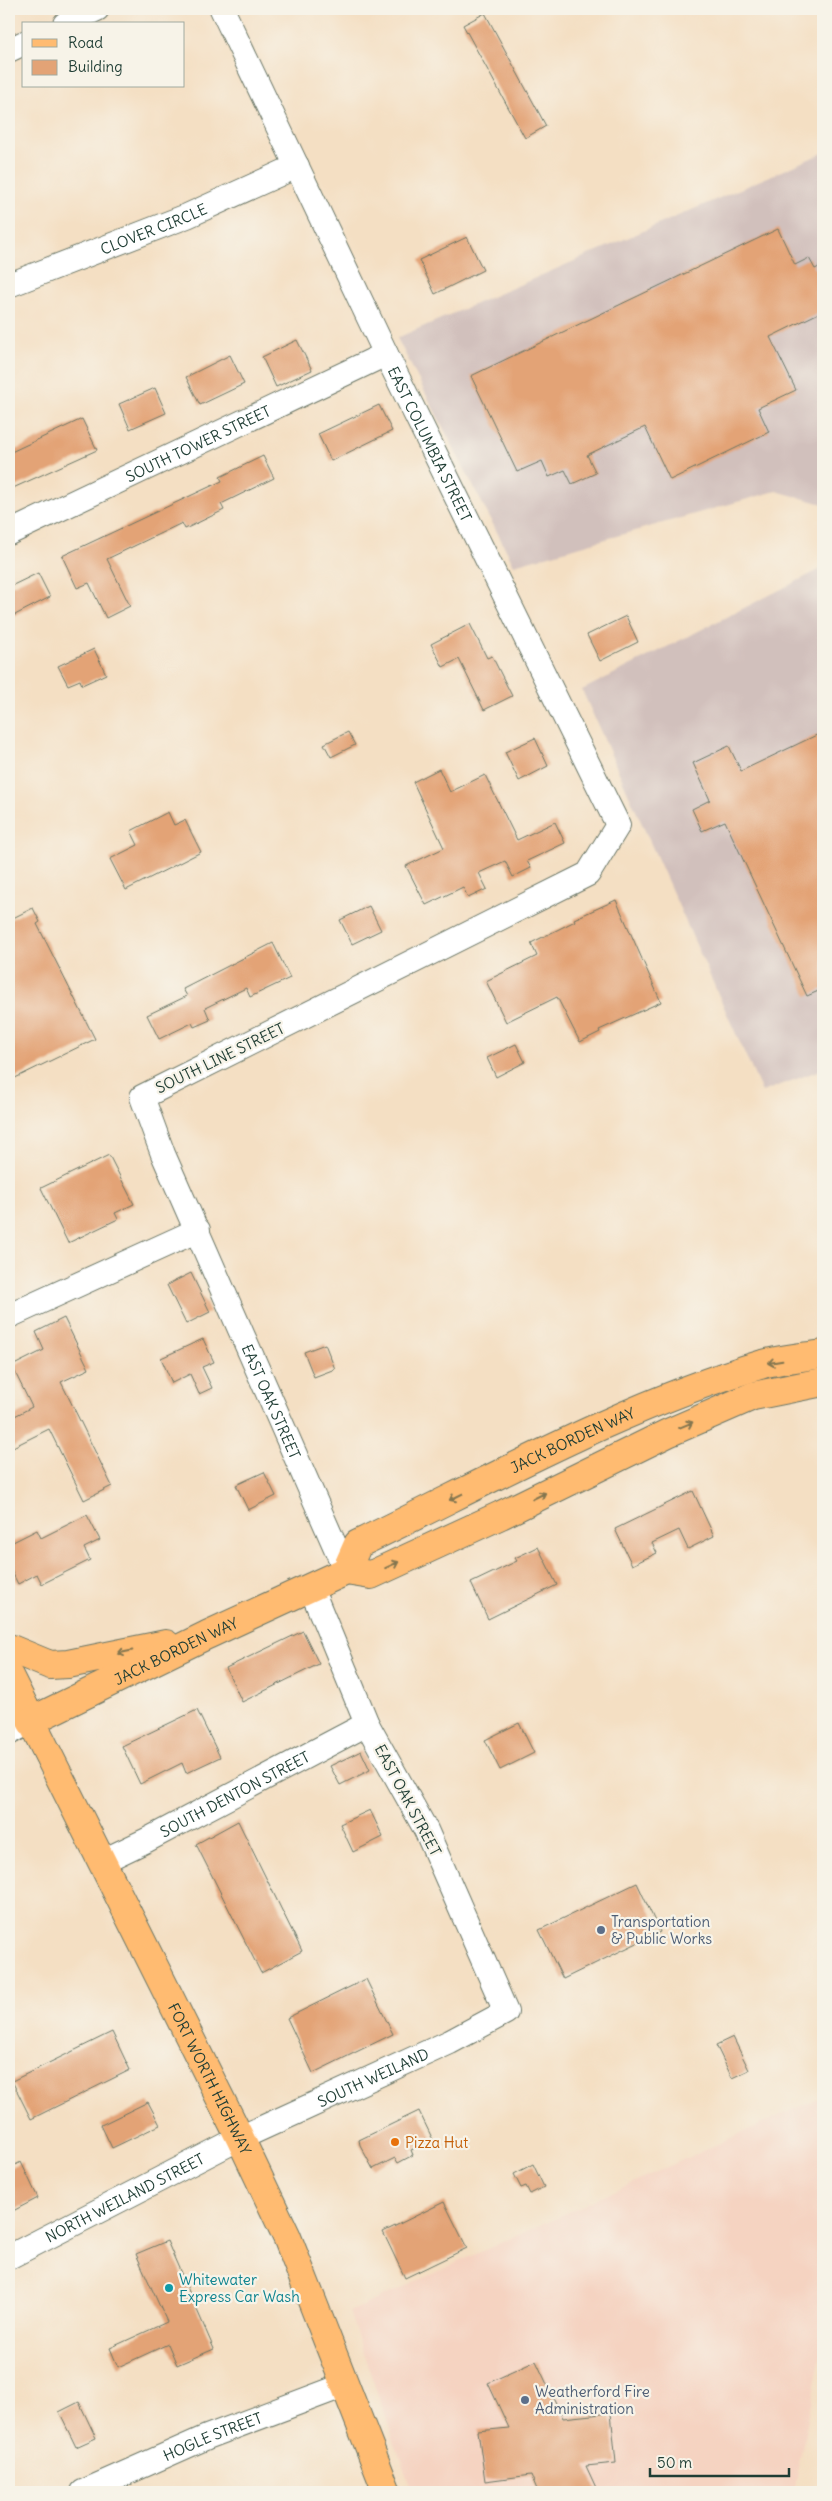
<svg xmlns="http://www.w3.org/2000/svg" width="832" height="2501" font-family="Delius,sans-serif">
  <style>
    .built { fill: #f5d3c1 }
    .industrial { fill: #d1c0bc }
    .building { fill: #e3a376 }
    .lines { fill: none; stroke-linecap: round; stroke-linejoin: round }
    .minor-casing { stroke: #6a7666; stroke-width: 26 }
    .major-casing { stroke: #6a7666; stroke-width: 30 }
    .minor { stroke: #fff; stroke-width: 24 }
    .major { stroke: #ffbb71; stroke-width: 28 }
    .oneway { stroke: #84764f }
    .service-dot { fill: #5c6f8a; stroke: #f7f3e8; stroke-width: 2 }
    .food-dot { fill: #e8710a; stroke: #f7f3e8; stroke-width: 2 }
    .culture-dot { fill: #0f9aa8; stroke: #f7f3e8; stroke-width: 2 }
    .labels { text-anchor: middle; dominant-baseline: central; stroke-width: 4.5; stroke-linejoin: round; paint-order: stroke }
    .street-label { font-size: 15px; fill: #1f3d34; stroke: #f7f3e8 }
    .service-label { font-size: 15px; fill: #4e5e75; stroke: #f7f3e8; text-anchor: start }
    .food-label { font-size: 15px; fill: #c56008; stroke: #f7f3e8; text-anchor: start }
    .culture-label { font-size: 15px; fill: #0d838f; stroke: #f7f3e8; text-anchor: start }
  </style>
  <rect width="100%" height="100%" fill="#f7f3e8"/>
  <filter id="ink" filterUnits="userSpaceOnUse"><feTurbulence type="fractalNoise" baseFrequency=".02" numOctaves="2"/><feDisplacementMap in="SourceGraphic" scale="10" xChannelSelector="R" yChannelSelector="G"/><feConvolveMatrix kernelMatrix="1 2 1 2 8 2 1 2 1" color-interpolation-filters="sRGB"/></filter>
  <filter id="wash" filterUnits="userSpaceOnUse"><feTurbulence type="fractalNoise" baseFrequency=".0096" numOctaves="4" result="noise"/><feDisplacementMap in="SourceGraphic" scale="20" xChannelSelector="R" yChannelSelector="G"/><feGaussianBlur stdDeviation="1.12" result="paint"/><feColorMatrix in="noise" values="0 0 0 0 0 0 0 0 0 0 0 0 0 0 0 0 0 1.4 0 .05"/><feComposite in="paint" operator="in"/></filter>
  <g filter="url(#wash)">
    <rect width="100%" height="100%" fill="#f4dfc3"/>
    <path class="built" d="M823,2096v250l-30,146h-381l-63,-180z"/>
    <g class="industrial">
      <path d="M823,153v351l-47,-13 -262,74 -117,-227z"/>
      <path d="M823,568v501l-61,23 -180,-402z"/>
    </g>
    <g id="blocks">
      <g class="building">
        <path d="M485,13l61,113 -21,12 -62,-113z"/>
        <path d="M778,229l17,36 14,-7 6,11 8,-4v46l-53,26 26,53 -38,18 11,24 -99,48 -25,-53 -58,28 9,18 -24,11 -7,-14 -16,7 -7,-16 -25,11 -46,-96z"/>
        <path d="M467,237l16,33 -48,24 -16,-34z"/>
        <path d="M297,340l15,30 -36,17 -14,-30z"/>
        <path d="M230,355l14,29 -44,21 -14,-28z"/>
        <path d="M155,388l11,25 -36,16 -11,-25z"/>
        <path d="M379,405l13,26 -61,30 -13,-27z"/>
        <path d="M82,419l15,31 -84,38 -4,-9v-26z"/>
        <path d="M263,456l11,22 -53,26 3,6 -39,19 -3,-6 -75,36 23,47 -24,12 -17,-35 -12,5 -15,-32 160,-75 -2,-4z"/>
        <path d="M38,573l12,24 -41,21v-31z"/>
        <path d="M626,616l12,26 -38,19 -13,-26z"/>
        <path d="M470,624l17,34 5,-2 20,40 -28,14 -25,-51 -16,8 -12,-23z"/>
        <path d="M94,649l12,25 -24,11 -2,-5 -12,5 -10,-19z"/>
        <path d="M348,732l7,13 -24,12 -7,-13z"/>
        <path d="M823,732v257l-16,7 -82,-175 -23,10 -10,-22 18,-9 -17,-37 36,-17 12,25z"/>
        <path d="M535,738l13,28 -29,15 -14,-29z"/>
        <path d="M439,769l11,23 35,-17 32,65 38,-18 10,21 -38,18 4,7 -18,9 -8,-16 -26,12 8,16 -19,9 -5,-11 -37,18 -20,-39 38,-18 -31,-66z"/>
        <path d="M168,812l6,13 11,-5 16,32 -75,38 -16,-31 28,-14 -7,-14z"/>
        <path d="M616,900l45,102 -62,28 1,2 -20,10 -23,-45 -51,25 -20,-41 51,-25 -6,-13 44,-22 -1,-2z"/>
        <path d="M369,906l12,24 -29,14 -12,-24z"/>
        <path d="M33,908l7,14 -3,2 58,115 -86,42v-161z"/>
        <path d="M273,943l17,35 -40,19 -4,-9 -41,20 5,12 -16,7 -2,-4 -33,16 -12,-24 40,-19 -4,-7z"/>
        <path d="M516,1044l9,18 -29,15 -9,-19z"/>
        <path d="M109,1155l25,49 -19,9 3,6 -50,24 -27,-55z"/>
        <path d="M191,1273l19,39 -24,12 -19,-39z"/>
        <path d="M64,1318l25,51 -28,13 51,104 -28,14 -35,-71 -40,20v-30l23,-12 -20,-41 32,-16 -8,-18z"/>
        <path d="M203,1339l11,23 -12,5 10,21 -13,6 -9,-20 -18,9 -11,-25z"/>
        <path d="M325,1344l10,25 -21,8 -10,-25z"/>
        <path d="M264,1472l12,24 -28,14 -12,-25z"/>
        <path d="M693,1491l21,45 -26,13 -9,-19 -27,13 5,10 -25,12 -17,-36z"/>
        <path d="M87,1515l13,25 -16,8 6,12 -48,24 -5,-10 -19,10 -9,-18v-22l28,-14 4,8z"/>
        <path d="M538,1547l19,38 -69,34 -17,-36 46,-22 -2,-3z"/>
        <path d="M303,1631l16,33 -77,38 -16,-34z"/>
        <path d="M197,1710l23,47 -34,16 -4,-10 -42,21 -18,-38z"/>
        <path d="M519,1723l15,30 -34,17 -15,-30z"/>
        <path d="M361,1751l9,19 -30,15 -10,-19z"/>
        <path d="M370,1810l13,27 -30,15 -13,-28z"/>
        <path d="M238,1821l64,130 -41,22 -65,-129z"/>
        <path d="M637,1883l23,49 -97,47 -24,-49z"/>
        <path d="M366,1979l27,55 -80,39 -26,-55z"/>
        <path d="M112,2032l18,38 -99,49 -19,-38z"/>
        <path d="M733,2037l16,33 -17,8 -16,-33z"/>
        <path d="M148,2102l12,23 -48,23 -11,-23z"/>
        <path d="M419,2111l14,29 -22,10 2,5 -15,8 -3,-5 -22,11 -13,-24 -1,-5z"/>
        <path d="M21,2162l17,36 -29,15v-45z"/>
        <path d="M533,2164l11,23 -14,7 -4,-8 -5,2 -7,-14z"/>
        <path d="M444,2202l23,46 -62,30 -22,-46z"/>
        <path d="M167,2241l47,108 -37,16 -9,-21 -50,23 -8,-19 57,-26 -31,-68z"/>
        <path d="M536,2361l27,57 48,-5 5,50 -30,3 12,26h-60l-7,-17 -46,6 -7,-50 31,-3 -21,-45z"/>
        <path d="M79,2402l17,36 -20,9 -17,-35z"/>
      </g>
    </g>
  </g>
  <g filter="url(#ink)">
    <use href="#blocks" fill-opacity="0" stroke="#6a7666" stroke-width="1"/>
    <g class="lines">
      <g class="minor-casing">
        <g id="minor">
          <path id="s1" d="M222,9l164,345 232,471 -30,49 -446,223 21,57 183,417"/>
          <path d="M65,24l32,-15"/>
          <path d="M9,50l15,-7"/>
          <path id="s2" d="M9,285l178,-69 110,-50"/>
          <path id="s3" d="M9,533l377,-179"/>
          <path d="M9,1316l189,-86"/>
          <path d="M9,1733l22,-12"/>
          <path id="s4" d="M101,1862l46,-22 220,-116"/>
          <path id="s5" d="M9,2257l231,-119 210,-96 56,-30 -80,-182 -59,-106 -56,-136"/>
          <path id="s6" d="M83,2492l124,-55 138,-52"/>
        </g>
      </g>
      <g class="major-casing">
        <g id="major">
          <path id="s7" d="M346,1571l12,-27c131,-63 267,-139 405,-180 19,-5 41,-7 60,-10"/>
          <path d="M9,1648l41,17 18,-1 98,-20"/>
          <path id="s8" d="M9,1676l231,462 47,99 100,255"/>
          <path id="s9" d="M31,1721l176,-86 139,-64 25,4 130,-60 167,-82 85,-37 70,-14"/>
        </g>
      </g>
      <use href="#minor" class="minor"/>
      <use href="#major" class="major"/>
    </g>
    <defs><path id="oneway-shaft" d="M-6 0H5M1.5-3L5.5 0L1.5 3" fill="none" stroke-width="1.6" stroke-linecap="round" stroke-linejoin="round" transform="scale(1.25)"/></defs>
    <g class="oneway">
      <use href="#oneway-shaft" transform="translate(775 1362) rotate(171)"/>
      <use href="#oneway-shaft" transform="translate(686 1425) rotate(-23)"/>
      <use href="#oneway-shaft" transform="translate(539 1496) rotate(-26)"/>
      <use href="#oneway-shaft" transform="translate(456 1497) rotate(154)"/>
      <use href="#oneway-shaft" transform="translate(392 1565) rotate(-25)"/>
      <use href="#oneway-shaft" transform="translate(125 1652) rotate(168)"/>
    </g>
  </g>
  <g class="service-dot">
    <circle cx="601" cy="1930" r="5"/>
    <circle cx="525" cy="2400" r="5"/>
  </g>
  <circle class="food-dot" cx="395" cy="2142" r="5"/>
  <circle class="culture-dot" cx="169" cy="2288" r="5"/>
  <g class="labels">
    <g class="street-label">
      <text stroke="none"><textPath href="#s2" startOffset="155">CLOVER CIRCLE</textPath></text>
      <text stroke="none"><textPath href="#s3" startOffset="209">SOUTH TOWER STREET</textPath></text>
      <text stroke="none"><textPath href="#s1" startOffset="482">EAST COLUMBIA STREET</textPath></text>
      <text transform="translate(220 1058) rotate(-26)">SOUTH LINE STREET</text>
      <text stroke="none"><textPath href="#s1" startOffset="1794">EAST OAK STREET</textPath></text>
      <text stroke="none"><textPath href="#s7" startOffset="268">JACK BORDEN WAY</textPath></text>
      <text stroke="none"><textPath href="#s9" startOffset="161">JACK BORDEN WAY</textPath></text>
      <text stroke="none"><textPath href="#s4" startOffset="150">SOUTH DENTON STREET</textPath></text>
      <text transform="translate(408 1800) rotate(62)">EAST OAK STREET</text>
      <text stroke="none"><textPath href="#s5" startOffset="406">SOUTH WEILAND</textPath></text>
      <text stroke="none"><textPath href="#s8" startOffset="450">FORT WORTH HIGHWAY</textPath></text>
      <text stroke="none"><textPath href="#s5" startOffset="130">NORTH WEILAND STREET</textPath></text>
      <text stroke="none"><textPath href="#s6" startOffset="141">HOGLE STREET</textPath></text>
    </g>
    <g class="service-label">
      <text x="611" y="1921">Transportation<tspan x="611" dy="17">&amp; Public Works</tspan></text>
      <text x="535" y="2391">Weatherford Fire<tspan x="535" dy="17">Administration</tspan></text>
    </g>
    <g class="food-label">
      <text x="405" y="2142">Pizza Hut</text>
    </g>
    <g class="culture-label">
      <text x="179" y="2279">Whitewater<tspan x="179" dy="17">Express Car Wash</tspan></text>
    </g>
  </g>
  <rect width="832" height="2501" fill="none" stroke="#f7f3e8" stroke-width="30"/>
  <rect x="22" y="22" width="162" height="65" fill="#f7f3e8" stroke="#a1aaa0"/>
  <rect x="32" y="39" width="25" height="8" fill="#ffbb71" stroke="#a1aaa0"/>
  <text x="68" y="48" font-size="15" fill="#1f3d34">Road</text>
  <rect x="32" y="60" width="25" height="15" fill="#e3a376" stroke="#a1aaa0"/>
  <text x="68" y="72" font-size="15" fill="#1f3d34">Building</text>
  <path d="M650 2468v8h139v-8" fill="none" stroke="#1f3d34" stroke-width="2.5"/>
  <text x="657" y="2468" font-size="15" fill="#1f3d34" stroke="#f7f3e8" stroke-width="4" paint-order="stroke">50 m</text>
</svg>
